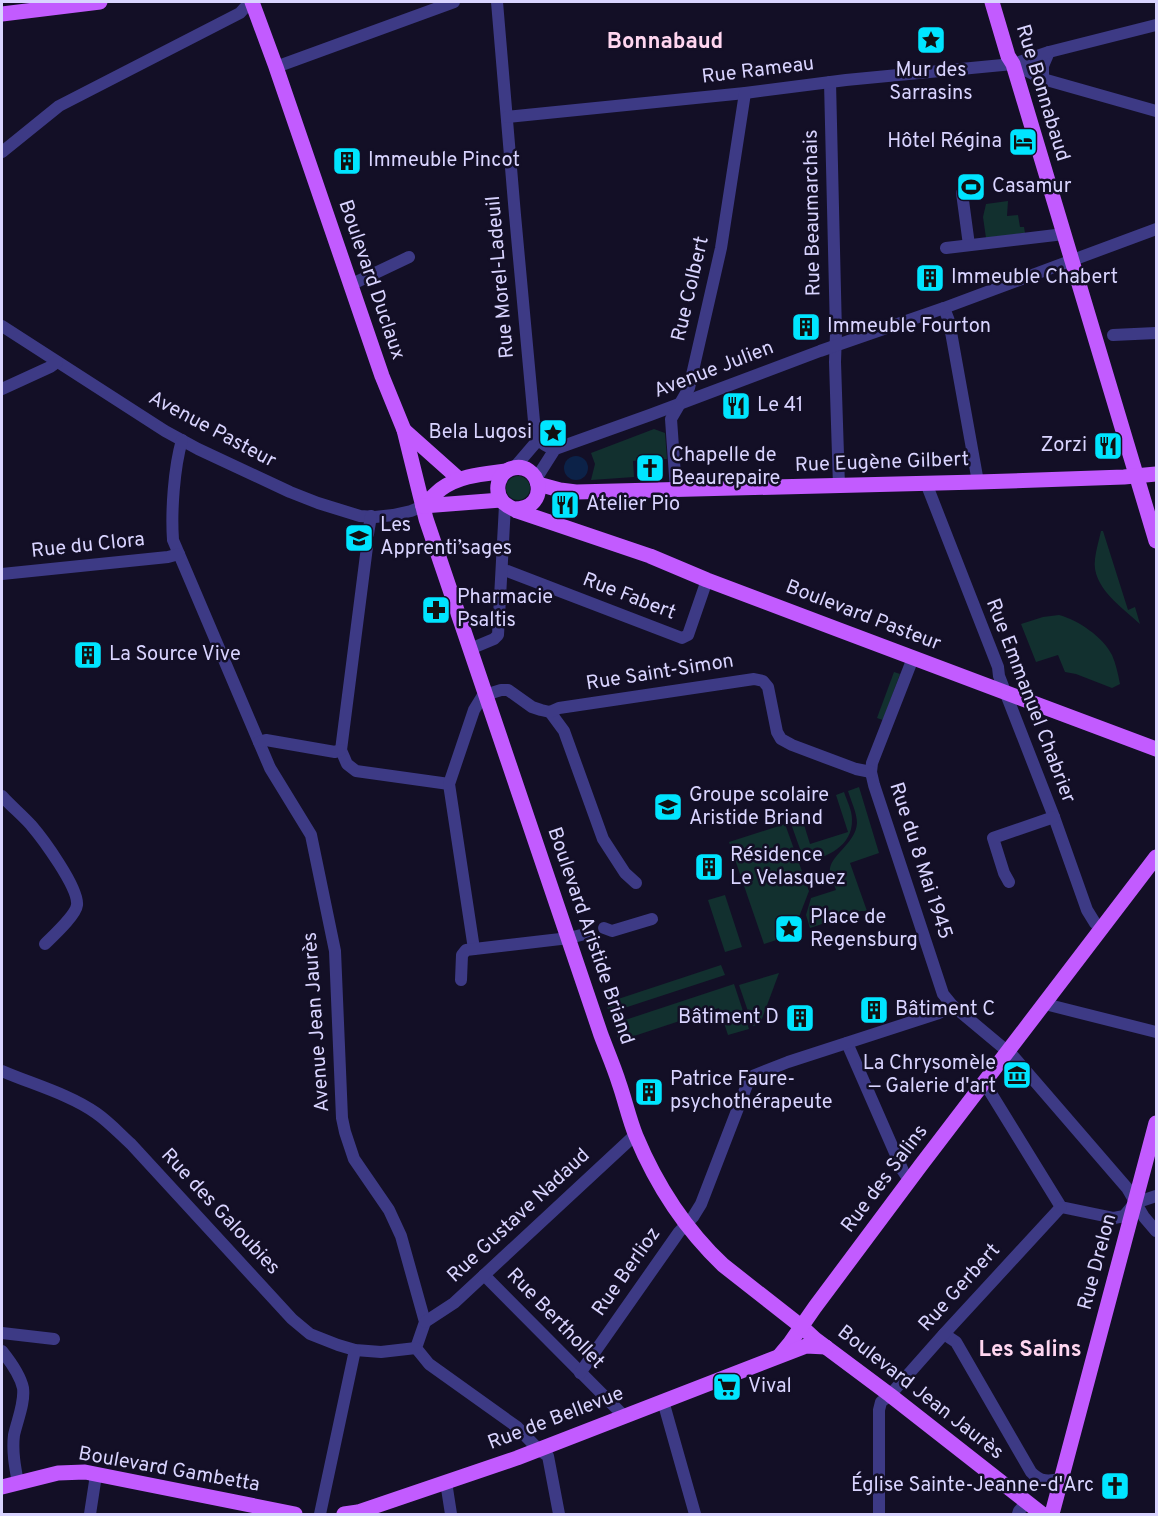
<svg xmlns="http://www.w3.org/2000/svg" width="1158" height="1516" font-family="Overpass,sans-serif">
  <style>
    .green { fill: #12302f }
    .water { fill: #0c2248 }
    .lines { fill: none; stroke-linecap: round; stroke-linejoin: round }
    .minor { stroke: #3d3a85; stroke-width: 12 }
    .major { stroke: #c25bff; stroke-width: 15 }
    .labels { text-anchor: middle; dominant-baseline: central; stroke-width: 5; stroke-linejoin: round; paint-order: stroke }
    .street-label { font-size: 20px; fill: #d9d4ff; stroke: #130f26 }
    .poi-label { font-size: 20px; fill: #d9d4ff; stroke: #130f26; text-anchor: start }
    .quarter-label { font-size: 22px; font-weight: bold; fill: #ffd6f0; stroke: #130f26 }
  </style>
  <rect width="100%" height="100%" fill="#130f26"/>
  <g class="green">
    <path d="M1008,201l-1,15 11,-1 2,12h4l1,6 -39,5 -3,-21 3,-13z"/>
    <path d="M654,429l11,4 2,26 -34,2 1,16 -43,3 4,-16 -4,-11z"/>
    <circle cx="518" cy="488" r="12"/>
    <path d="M1101,531h2l25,79 7,-3 5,17c-17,-16 -49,-37 -45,-65 1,-9 4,-19 6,-28z"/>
    <path d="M1059,615c19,5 44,22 53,40 4,9 6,19 8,29l-8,4 -36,-14 -11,-2 -7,-17 -22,7 -15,-38 22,-7z"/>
    <path d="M894,672l6,2 -17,46 -6,-2z"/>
    <path d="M859,787l20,66 -29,10 17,48h-6l-51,17 -4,-13 5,-17 25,-8c-2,-6 -5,-13 -6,-18 -2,-16 26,-28 27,-49 0,-10 -6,-22 -9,-32z"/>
    <path d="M844,792c3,9 8,18 8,27 1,28 -26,38 -47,44l-16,-45 12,-3 9,29 38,-12 -12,-37z"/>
    <path d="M785,824l24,67 -17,44 -28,9 -35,-102z"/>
    <path d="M725,895l17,52 -17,5 -17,-52z"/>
    <path d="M721,965l4,10 -116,38 -3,-10z"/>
    <path d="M779,973l-19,51 -7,2 -14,-41z"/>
    <path d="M734,984l15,45 -21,6 -9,-27 -100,33 -6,-17z"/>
  </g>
  <circle class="water" cx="576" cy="468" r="12"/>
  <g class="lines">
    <g class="minor">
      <path d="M497,2l18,213 20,217c4,10 9,14 20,17"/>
      <path d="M1013,64l30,15 113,32"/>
      <path d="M276,67l178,-65"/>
      <path d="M1043,79v-13l6,-14"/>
      <path d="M830,82l6,251 -1,29 4,124"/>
      <path d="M507,117l238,-24 101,-13 167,-16 36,-12 107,-27"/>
      <path d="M2,152l57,-46 181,-93 10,-11"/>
      <path d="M962,193l7,52"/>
      <path d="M946,248l118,-14"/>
      <path d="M350,285l59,-28"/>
      <path d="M944,308l5,13 29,161"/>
      <path d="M2,326l163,105 33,18 92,43 28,11 42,13 15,1 18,-2 18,-4 12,-5"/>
      <path d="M1113,335l43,-2"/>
      <path d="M2,389l48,-22 7,-5"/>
      <path d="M182,440c-8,28 -11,71 -9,100l97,228 41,67 24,116 7,167 3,14 9,27 35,51 12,26 24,86 -9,26 13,16 88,63 21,22 10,7 11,58"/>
      <path d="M514,468l24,-28"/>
      <path d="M536,479l19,-30 95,-34 170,-64 124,-43 212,-79"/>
      <path d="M926,483l72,184 1,9 55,141 33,93 8,13 7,7"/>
      <path d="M676,490l-5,-71 18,-31 32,-140 24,-155"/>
      <path d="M368,534l3,-18"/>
      <path d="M367,547l-26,203 6,14 9,7 93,13"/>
      <path d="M502,569l180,69 6,-3 19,-55"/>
      <path d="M2,574l166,-17 11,-3"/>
      <path d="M470,649l24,-10 4,-4 7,-130"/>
      <path d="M913,658l-41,105 -1,9 3,13 69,209 9,11 61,51 114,132 17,29 12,14"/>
      <path d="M550,712l14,19 39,108 22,34 11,10"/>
      <path d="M259,742l7,-2 69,12 6,-2"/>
      <path d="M2,796c9,10 20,19 29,29 12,14 48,63 46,80 -1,10 -24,31 -32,39"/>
      <path d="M1009,882l-5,-9 -11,-35 61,-21"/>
      <path d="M604,928l8,3 40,-12"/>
      <path d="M474,949l-25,-165 25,-74 8,-13 3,-2 16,-5h7l24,17 9,3 9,2 9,-4 195,-29 9,2 5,6 9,45 4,7 11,6 64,24 15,3"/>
      <path d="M461,980l1,-25 4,-5 103,-12 16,-4"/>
      <path d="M1045,1004l111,28"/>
      <path d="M847,1043l56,128 6,9"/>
      <path d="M2,1071c30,13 67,23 94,42 13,9 24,21 35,31l161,175 18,15 28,11 17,5 26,2 35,-4"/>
      <path d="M984,1082l77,125 53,11 10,-2 11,-13 21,-7"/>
      <path d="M484,1275l140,141"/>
      <path d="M425,1322l29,-19 181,-168"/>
      <path d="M2,1333l52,6"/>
      <path d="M944,1334l12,8 75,130c9,10 18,10 31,6"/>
      <path d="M2,1351c8,10 18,23 21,37 2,15 -6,33 -9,47 -2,16 1,32 4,48"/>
      <path d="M580,1373l99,-141 14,-15 8,-13 49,-127 38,-15 151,-49 13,-8"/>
      <path d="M663,1401l32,113"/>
      <path d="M446,1482l5,32"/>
      <path d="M90,1514l6,-39"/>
      <path d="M320,1514l35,-164"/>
      <path d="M879,1514v-104l2,-8 9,-7 54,-61 117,-127"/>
      <path d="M1018,1514l1,-3 7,-8"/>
    </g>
    <g class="major">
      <path d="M252,2l24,65 106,309 22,54 22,89 175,516c6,16 13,32 18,48 6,17 10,36 17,53 20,48 49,93 87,129l79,62 13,12 75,56 152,119"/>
      <path d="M992,2l16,54 5,8 143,477"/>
      <path d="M2,14l98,-12"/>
      <path d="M404,430l55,49"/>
      <path d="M538,484l22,6 16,2 402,-10 146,-5 32,-3"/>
      <path d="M423,506c6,-6 12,-12 18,-17 19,-14 43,-15 65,-18"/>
      <path d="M423,506l78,-6"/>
      <path d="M514,509c39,0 26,-51 -4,-40 -12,5 -16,21 -8,32 4,5 10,7 15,10l133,45 57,24 135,51 314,118"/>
      <path d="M780,1355l10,-12 25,-36 106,-142 235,-308"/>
      <path d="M2,1487l56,-14 27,-1 210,42"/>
      <path d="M344,1514l14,-2 159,-54 289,-112 20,1"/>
      <path d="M1050,1514l3,-4 103,-387"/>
    </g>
  </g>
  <defs>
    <g id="sight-square" transform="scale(1.5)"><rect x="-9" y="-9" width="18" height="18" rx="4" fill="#00e5ff" stroke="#130f26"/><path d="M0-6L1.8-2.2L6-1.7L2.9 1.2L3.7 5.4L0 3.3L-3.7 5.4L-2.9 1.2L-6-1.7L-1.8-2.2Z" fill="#111"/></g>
    <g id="hotel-square" transform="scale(1.5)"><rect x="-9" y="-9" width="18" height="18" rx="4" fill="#00e5ff" stroke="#130f26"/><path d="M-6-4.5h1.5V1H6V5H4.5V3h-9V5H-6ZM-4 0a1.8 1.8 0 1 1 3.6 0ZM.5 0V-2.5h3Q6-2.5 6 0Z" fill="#111"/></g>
    <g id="building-square" transform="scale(1.5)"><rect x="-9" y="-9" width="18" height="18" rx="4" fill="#00e5ff" stroke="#130f26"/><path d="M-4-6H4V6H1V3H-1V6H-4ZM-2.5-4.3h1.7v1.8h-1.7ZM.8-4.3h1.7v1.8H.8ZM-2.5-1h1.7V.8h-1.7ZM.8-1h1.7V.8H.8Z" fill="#111"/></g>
    <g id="stadium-square" transform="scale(1.5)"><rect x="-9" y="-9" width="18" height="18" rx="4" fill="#00e5ff" stroke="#130f26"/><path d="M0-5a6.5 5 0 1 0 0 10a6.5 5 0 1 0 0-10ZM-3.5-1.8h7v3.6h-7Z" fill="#111"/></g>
    <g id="restaurant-square" transform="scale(1.5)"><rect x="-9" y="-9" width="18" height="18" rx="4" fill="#00e5ff" stroke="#130f26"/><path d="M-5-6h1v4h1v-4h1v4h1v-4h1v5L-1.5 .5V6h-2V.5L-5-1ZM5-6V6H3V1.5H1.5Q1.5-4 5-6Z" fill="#111"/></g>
    <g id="church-square" transform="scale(1.5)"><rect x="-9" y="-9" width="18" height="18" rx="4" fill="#00e5ff" stroke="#130f26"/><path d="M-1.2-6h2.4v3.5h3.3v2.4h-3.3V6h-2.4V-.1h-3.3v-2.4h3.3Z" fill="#111"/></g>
    <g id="school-square" transform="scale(1.5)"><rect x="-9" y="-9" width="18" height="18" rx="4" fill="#00e5ff" stroke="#130f26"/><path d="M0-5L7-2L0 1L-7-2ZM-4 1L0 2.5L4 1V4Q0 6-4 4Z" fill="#111"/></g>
    <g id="pharmacy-square" transform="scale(1.5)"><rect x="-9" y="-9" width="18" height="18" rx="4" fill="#00e5ff" stroke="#130f26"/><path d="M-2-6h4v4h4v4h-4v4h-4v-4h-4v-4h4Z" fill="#111"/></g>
    <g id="museum-square" transform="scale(1.5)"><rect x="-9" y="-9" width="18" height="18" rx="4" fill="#00e5ff" stroke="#130f26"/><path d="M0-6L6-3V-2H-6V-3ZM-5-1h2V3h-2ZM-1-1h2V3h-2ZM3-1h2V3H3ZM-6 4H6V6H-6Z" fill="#111"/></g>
    <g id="supermarket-square" transform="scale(1.5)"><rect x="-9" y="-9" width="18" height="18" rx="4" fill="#00e5ff" stroke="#130f26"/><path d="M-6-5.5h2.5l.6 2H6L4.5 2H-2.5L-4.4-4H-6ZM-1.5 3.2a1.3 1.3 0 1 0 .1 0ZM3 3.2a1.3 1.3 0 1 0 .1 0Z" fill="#111"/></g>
  </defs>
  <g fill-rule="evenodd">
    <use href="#sight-square" x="931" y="40"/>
    <use href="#hotel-square" x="1023" y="142"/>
    <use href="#building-square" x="347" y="161"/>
    <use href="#stadium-square" x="971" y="187"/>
    <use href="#building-square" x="930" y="278"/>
    <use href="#building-square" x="806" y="327"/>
    <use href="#restaurant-square" x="736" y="406"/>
    <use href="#sight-square" x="553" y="433"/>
    <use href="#restaurant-square" x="1108" y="446"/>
    <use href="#church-square" x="650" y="468"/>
    <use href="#restaurant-square" x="565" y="505"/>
    <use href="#school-square" x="359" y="538"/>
    <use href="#pharmacy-square" x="436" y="610"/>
    <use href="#building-square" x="88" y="655"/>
    <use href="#school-square" x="668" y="807"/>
    <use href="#building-square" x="709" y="867"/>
    <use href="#sight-square" x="789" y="929"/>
    <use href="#building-square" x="874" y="1010"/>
    <use href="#building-square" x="800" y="1018"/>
    <use href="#museum-square" x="1017" y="1075"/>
    <use href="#building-square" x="649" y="1092"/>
    <use href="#supermarket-square" x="727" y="1387"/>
    <use href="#church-square" x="1115" y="1486"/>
  </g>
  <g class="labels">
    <g class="street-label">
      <text transform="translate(758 71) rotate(-7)">Rue Rameau</text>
      <text transform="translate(1042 93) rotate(73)">Rue Bonnabaud</text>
      <text transform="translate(813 213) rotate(-91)">Rue Beaumarchais</text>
      <text transform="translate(501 277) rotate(-95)">Rue Morel-Ladeuil</text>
      <text transform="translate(371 280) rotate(71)">Boulevard Duclaux</text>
      <text transform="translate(691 289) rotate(-77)">Rue Colbert</text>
      <text transform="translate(714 370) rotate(-21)">Avenue Julien</text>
      <text transform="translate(212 430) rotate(28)">Avenue Pasteur</text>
      <text transform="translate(882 463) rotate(-2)">Rue Eugène Gilbert</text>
      <text transform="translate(88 546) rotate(-6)">Rue du Clora</text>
      <text transform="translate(629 597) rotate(21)">Rue Fabert</text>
      <text transform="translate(863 616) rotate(21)">Boulevard Pasteur</text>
      <text transform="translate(660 673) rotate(-9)">Rue Saint-Simon</text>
      <text transform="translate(1030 701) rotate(69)">Rue Emmanuel Chabrier</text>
      <text transform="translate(920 861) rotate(72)">Rue du 8 Mai 1945</text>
      <text transform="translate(590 936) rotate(71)">Boulevard Aristide Briand</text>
      <text transform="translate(317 1022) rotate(-94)">Avenue Jean Jaurès</text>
      <text transform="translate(885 1179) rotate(-53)">Rue des Salins</text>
      <text transform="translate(220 1212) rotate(47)">Rue des Galoubies</text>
      <text transform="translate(519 1216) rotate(-43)">Rue Gustave Nadaud</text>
      <text transform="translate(1098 1262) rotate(-75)">Rue Drelon</text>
      <text transform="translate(627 1272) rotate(-55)">Rue Berlioz</text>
      <text transform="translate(960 1288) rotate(-48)">Rue Gerbert</text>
      <text transform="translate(555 1319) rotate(46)">Rue Berthollet</text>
      <text transform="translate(920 1393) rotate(38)">Boulevard Jean Jaurès</text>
      <text transform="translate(556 1419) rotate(-21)">Rue de Bellevue</text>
      <text transform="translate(169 1470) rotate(10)">Boulevard Gambetta</text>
    </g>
    <g class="poi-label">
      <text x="931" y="71" text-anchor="middle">Mur des<tspan x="931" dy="23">Sarrasins</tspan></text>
      <text x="1002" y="142" text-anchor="end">Hôtel Régina</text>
      <text x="368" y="161">Immeuble Pincot</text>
      <text x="992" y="187">Casamur</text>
      <text x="951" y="278">Immeuble Chabert</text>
      <text x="827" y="327">Immeuble Fourton</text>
      <text x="757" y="406">Le 41</text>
      <text x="532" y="433" text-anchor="end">Bela Lugosi</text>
      <text x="1087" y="446" text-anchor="end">Zorzi</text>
      <text x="671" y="456">Chapelle de<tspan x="671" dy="23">Beaurepaire</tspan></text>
      <text x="586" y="505">Atelier Pio</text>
      <text x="380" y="526">Les<tspan x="380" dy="23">Apprenti’sages</tspan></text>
      <text x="457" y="598">Pharmacie<tspan x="457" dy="23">Psaltis</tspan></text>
      <text x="109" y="655">La Source Vive</text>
      <text x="689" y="796">Groupe scolaire<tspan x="689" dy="23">Aristide Briand</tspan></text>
      <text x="730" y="856">Résidence<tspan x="730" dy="23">Le Velasquez</tspan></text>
      <text x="810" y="918">Place de<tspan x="810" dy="23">Regensburg</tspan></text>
      <text x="895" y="1010">Bâtiment C</text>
      <text x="779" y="1018" text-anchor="end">Bâtiment D</text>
      <text x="996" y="1064" text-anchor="end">La Chrysomèle<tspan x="996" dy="23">— Galerie d'art</tspan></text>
      <text x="670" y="1080">Patrice Faure-<tspan x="670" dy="23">psychothérapeute</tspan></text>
      <text x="748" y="1387">Vival</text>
      <text x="1094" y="1486" text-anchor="end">Église Sainte-Jeanne-d'Arc</text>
    </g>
    <g class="quarter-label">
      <text x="665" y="42">Bonnabaud</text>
      <text x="1030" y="1350">Les Salins</text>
    </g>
  </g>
  <rect width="1158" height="1516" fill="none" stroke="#d9d4ff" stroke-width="6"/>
</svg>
